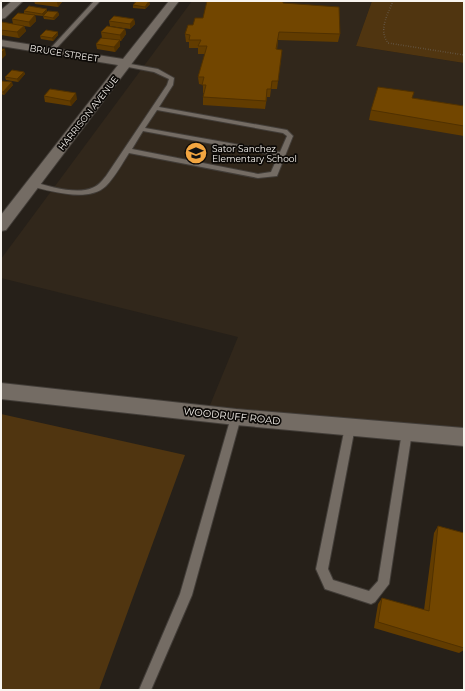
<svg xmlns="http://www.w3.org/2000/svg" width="465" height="691" font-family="Montserrat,sans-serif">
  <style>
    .built { fill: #31271b }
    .green { fill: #503510 }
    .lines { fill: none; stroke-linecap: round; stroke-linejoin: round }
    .service-casing { stroke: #423d38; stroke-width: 2 }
    .minor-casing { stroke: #423d38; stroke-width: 2 }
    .path { stroke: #706a64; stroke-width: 1.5; stroke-dasharray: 0.5 2; stroke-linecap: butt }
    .service { fill: #746c64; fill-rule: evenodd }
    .minor { fill: #746c64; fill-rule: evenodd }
    .wall { fill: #623c00 }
    .shaded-wall { fill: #503100 }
    .building { fill: #724600; stroke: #503100 }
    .labels { text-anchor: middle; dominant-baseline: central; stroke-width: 3.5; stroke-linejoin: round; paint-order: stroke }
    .far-street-label { font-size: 9px; fill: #f8f4ef; stroke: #0d0a07 }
    .far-poi-label { font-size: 9px; fill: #f8f4ef; stroke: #0d0a07; text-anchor: start }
    .street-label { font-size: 10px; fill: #f8f4ef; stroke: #0d0a07 }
  </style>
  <rect width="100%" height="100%" fill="#262019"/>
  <path class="built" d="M192,1h180l-16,45 108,17v373l-256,-26 30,-73 -237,-59v-19z"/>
  <g class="green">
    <path d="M372,1h92v62l-108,-17z"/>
    <path d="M1,414l184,41 -86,235h-98z"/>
  </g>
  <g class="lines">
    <g class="service-casing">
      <g id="service">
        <path d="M94,1h6l-47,51h-4v-2z"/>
        <path d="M125,63l33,6 16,9 -1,7 -14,22 128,23 6,6 -16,40 -19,2 -129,-25c-7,11 -14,24 -23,33 -18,17 -55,5 -76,0v-4h3c16,4 43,13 59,6 6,-2 10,-7 14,-12l61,-91 2,-6 -15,-7 -31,-6 -1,-1zM157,110l126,23 4,3 -7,16 -135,-24zM143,131l135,25 -7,16 -13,2 -126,-25z"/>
        <path d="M236,413l3,1 2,3 -49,178 -41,95h-12l41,-96 51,-177 2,-3z"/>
        <path d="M350,423l3,1 2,3 -27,142 5,11 36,11 9,-10 24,-149 1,-3 4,-1 4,1 1,3 -23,152 -14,18 -4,2 -46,-15 -9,-20 29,-142 2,-3z"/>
      </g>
    </g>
    <g class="minor-casing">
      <g id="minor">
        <path d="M12,1h11l-18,17 -4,1v-9z"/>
        <path d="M169,1h10l-173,229 -5,1v-16l117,-150 -117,-19v-6l122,19z"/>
        <path d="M1,383l235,26 228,19v18l-228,-21 -235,-26z"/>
      </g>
    </g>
    <path class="path" d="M393,1c-5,13 -15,29 -5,42l76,12"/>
    <use href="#service" class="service"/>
    <use href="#minor" class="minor"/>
  </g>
  <g class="wall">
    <path d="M34,1h28v1l-4,5 -23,-3z"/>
    <path d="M131,1h16l3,3 -5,5 -12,-1v-3l2,-3h-4z"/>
    <path d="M207,1h76v2l57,31 -2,8 -60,-2 -1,10 4,8 -4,31h-6l-1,8h-3l-2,12 -62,-4v-8l1,-4h-1v-8l-4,-1 -1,-7 7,-23h-7v-6h-9v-6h-3l-1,-8 8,-9 10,-7z"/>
    <path d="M24,11l23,1 -4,4 -19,-2z"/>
    <path d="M58,12l1,3 -5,5 -10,-1 -1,-3z"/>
    <path d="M35,15l1,6 -6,6 -6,-1 2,5 -7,7 -18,-3v-12l12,1 -1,-5z"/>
    <path d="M134,19l1,5 -5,5 -20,-3 -1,-5z"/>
    <path d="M125,29l1,5 -5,7 -19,-3 -1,-6z"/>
    <path d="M58,32v3l-5,6 -12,-2 -1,-3z"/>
    <path d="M120,40v6l-5,6 -18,-3 -1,-5z"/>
    <path d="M24,72l1,2 -7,8 -12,-2 -1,-3z"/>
    <path d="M1,81l12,4 -9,10 -3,-1z"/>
    <path d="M44,96l33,3 -6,7 -26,-4z"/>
    <path d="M412,98l52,8v30l-95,-16 2,-10z"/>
    <path d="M438,526l26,7v117l-5,3 -85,-25 4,-24 4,-6 42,12 10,-77z"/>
  </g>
  <g class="shaded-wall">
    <path d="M58,1h4v1l-4,5 -1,-5z"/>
    <path d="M149,1l1,3 -5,5v-2z"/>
    <path d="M47,9v3l-4,4 -1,-2z"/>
    <path d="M58,12l1,3 -5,5 -1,-2z"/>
    <path d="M35,15l1,6 -6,6 -1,-5z"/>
    <path d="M134,19l1,5 -5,5v-5z"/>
    <path d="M24,26l2,5 -7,7 -2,-6z"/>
    <path d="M125,29l1,5 -5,7 -1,-6z"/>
    <path d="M58,32v3l-5,6 -1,-3z"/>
    <path d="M120,40v6l-5,6 -1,-5z"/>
    <path d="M5,49l1,6 -5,5v-7z"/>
    <path d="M24,72l1,2 -7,8 -1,-3z"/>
    <path d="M12,82l1,3 -9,10 -1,-3z"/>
    <path d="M76,93l1,6 -6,7 -1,-5z"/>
  </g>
  <g class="building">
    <path d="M137,1h12l-4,6 -12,-2z"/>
    <path d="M207,1h76v2l56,4 1,27 -61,-2 -3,17 6,1 -4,31h-6l-1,8h-4l-1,12 -63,-4 3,-12h-4l2,-8h-6l9,-31h-9l3,-6h-12l1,-5 -5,-1 3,-9h5l2,-7h8z"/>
    <path d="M29,6l18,3 -5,5 -18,-3z"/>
    <path d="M48,11l10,1 -5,6 -10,-2z"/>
    <path d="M18,13l17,2 -6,7 -17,-3z"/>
    <path d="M114,16l20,3 -4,5 -21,-3z"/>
    <path d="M2,22l22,4 -7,6 -16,-2v-7z"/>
    <path d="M107,26l18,3 -5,6 -19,-3z"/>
    <path d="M46,30l12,2 -6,6 -12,-2z"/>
    <path d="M101,38l19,2 -6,7 -18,-3z"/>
    <path d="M1,49h4l-4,4z"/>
    <path d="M12,70l12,2 -7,7 -12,-2z"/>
    <path d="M1,81h1l10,1 -9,10h-2z"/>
    <path d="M378,87l36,5 -2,6 52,8v20l-93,-16z"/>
    <path d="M50,89l26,4 -6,8 -26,-5z"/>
    <path d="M438,526l26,7v115l-86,-26 4,-24 47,13z"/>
  </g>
  <defs>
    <g id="school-disc" transform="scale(1.15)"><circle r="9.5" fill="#f2a540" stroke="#0d0a07"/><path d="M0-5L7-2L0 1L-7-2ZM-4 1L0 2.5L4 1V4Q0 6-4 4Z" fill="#111"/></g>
  </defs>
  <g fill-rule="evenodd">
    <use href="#school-disc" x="196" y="153"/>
  </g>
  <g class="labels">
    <g class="far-street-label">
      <text transform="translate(64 53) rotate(9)">BRUCE STREET</text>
      <text transform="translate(88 113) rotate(-52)">HARRISON AVENUE</text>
    </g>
    <g class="far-poi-label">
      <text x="212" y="148">Sator Sanchez<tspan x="212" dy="10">Elementary School</tspan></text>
    </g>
    <g class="street-label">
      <text transform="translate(232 416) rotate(6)">WOODRUFF ROAD</text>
    </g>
  </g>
  <rect width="465" height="691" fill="none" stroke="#f8f4ef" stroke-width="4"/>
</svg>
